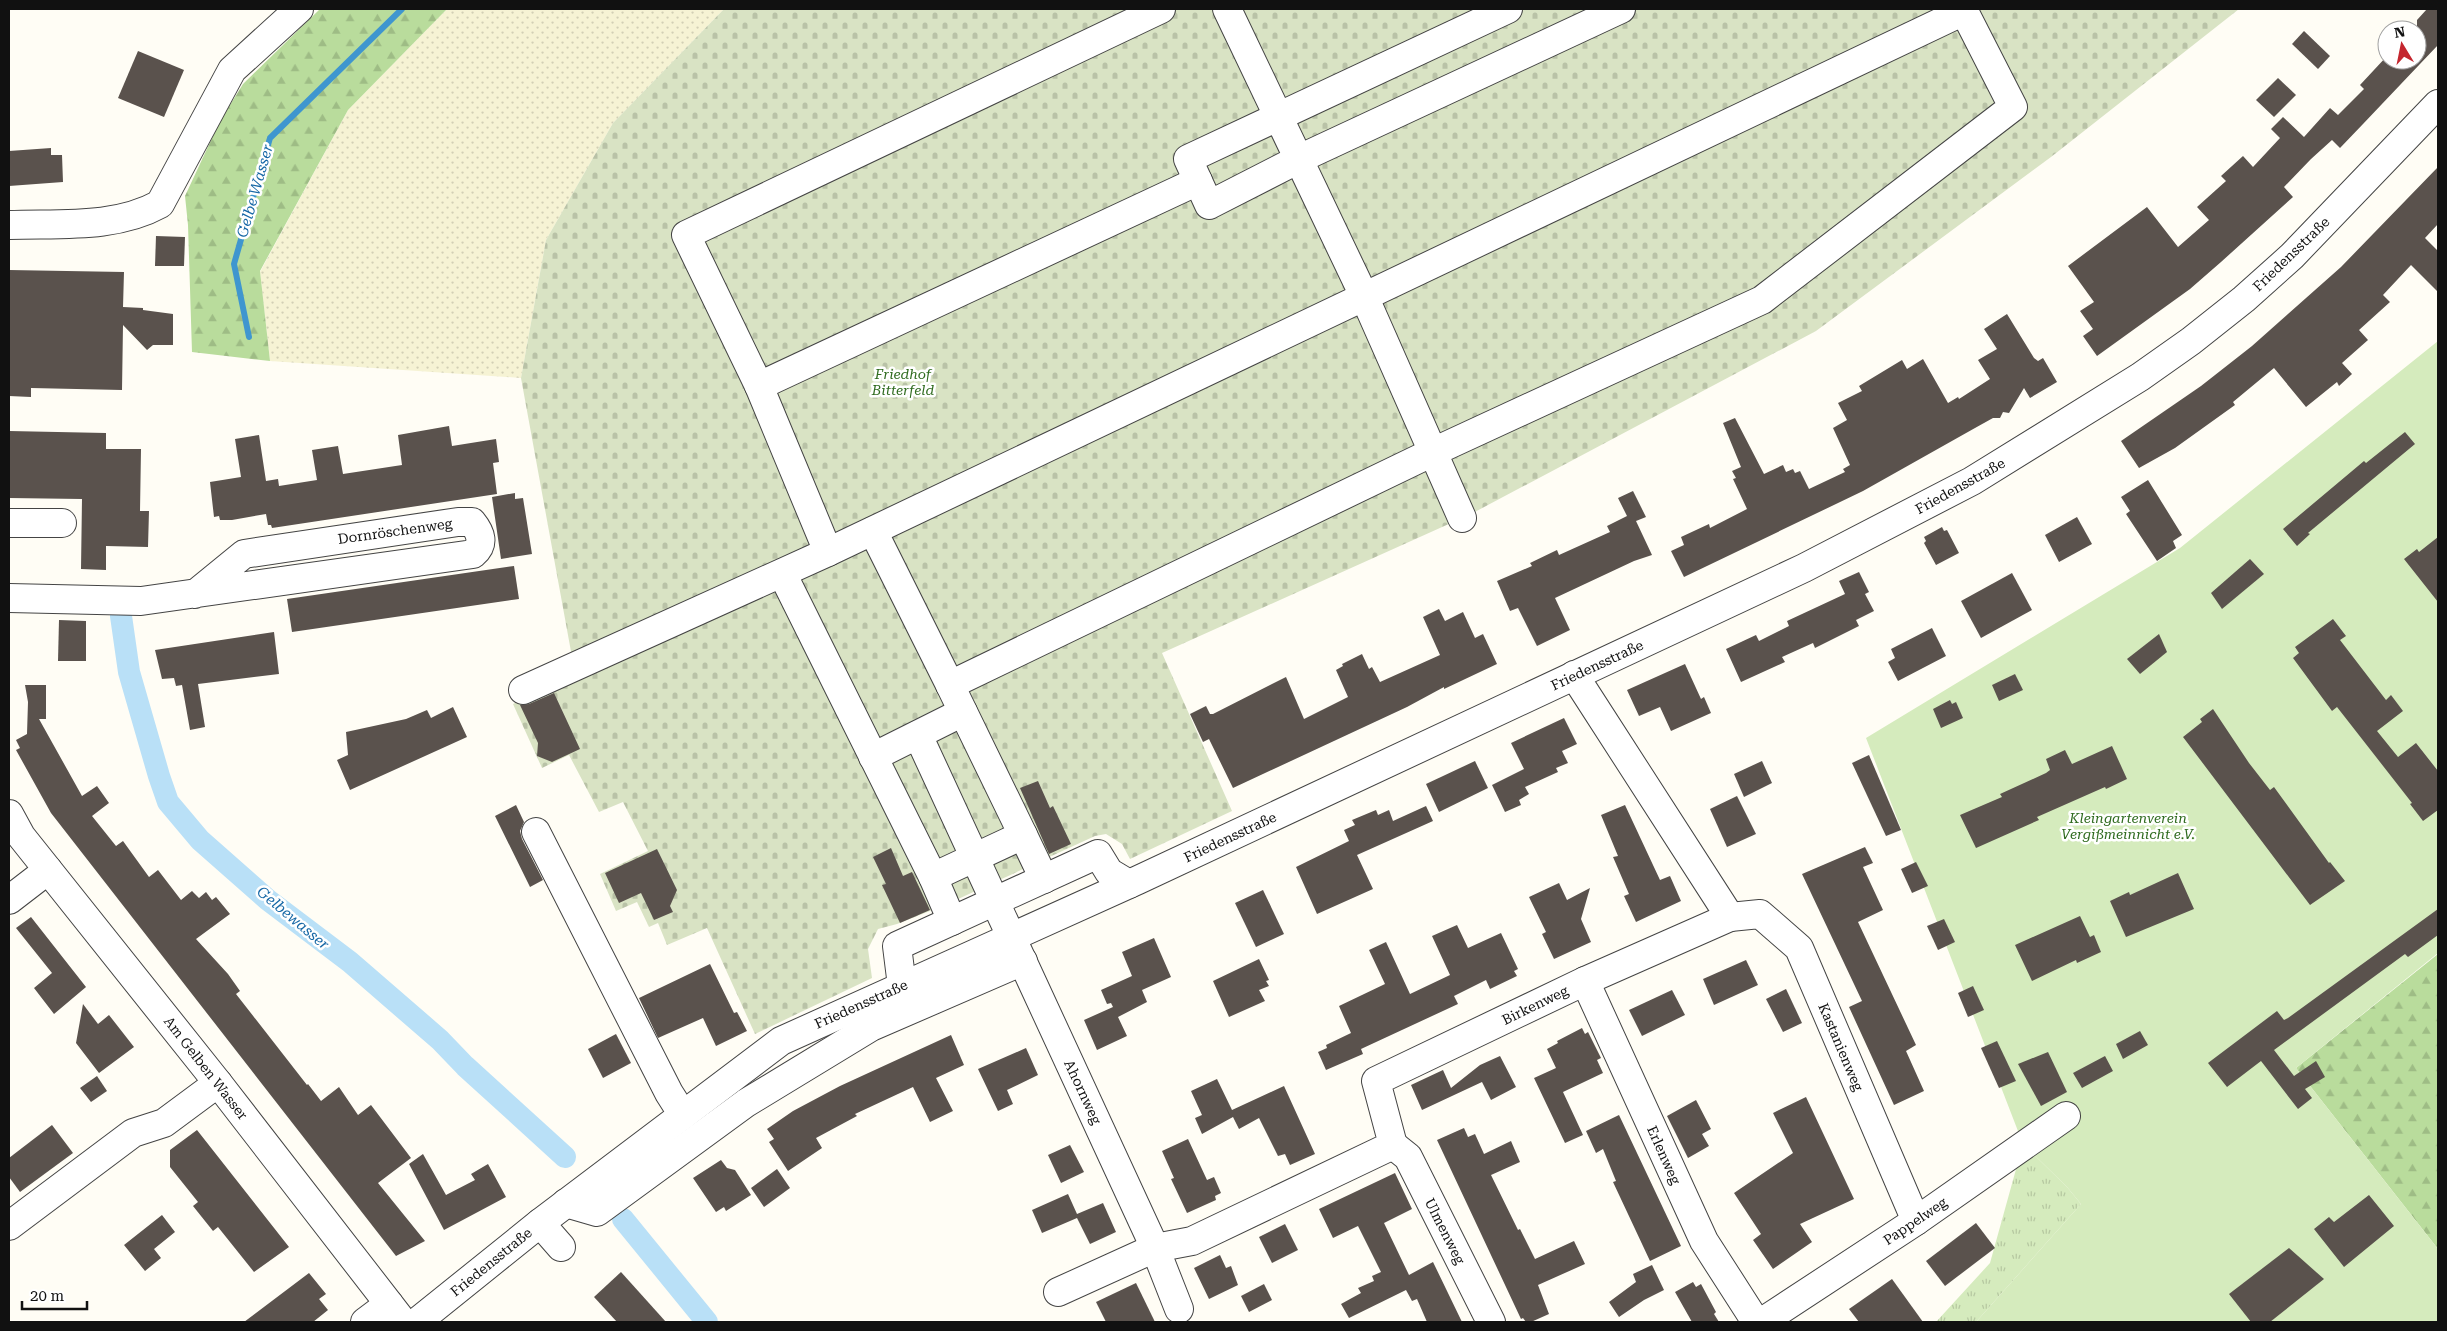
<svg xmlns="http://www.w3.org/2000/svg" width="2447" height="1331" font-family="'Roboto Serif',serif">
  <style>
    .farmland { fill: url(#farmland-dots) }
    .grass { fill: url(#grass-tufts) }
    .forest { fill: url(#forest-firs) }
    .cemetery { fill: url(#cemetery-stones) }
    .garden { fill: #d5ebbd }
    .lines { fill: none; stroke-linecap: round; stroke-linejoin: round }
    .stream { stroke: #3f96cf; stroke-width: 6 }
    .canal { stroke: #b9e0f7; stroke-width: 22 }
    .building { fill: #5a524d }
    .minor-casing { stroke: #444; stroke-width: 30 }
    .minor { stroke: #fff; stroke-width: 28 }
    .labels { text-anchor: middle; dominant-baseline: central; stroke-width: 5; stroke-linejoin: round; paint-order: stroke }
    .street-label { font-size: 14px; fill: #111; stroke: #fff }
    .park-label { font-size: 14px; font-style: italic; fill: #2f6b1f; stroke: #fff }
    .water-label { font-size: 15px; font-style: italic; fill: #1768a6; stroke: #fff }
  </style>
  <defs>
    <pattern id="farmland-dots" width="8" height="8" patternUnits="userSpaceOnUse" patternTransform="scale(1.25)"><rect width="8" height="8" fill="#f6f3d4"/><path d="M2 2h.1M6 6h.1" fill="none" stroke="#d2cfb5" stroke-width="1.8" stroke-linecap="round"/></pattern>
    <pattern id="grass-tufts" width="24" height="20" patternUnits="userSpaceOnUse" patternTransform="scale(1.25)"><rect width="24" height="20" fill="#d5ebbd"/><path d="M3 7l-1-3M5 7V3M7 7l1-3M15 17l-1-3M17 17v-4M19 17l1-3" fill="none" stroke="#b6c8a1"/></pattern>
    <pattern id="forest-firs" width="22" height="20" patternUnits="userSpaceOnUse" patternTransform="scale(1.25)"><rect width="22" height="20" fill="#b9dc9c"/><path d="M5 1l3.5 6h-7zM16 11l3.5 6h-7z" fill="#9ebc85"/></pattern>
    <pattern id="cemetery-stones" width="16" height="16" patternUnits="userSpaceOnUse" patternTransform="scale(1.25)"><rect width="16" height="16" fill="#d9e3c4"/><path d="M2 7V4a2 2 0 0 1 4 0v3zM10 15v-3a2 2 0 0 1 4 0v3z" fill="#b9c2a7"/></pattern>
  </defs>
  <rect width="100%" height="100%" fill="#fffdf5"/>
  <path class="farmland" d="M447,9h277l-111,114 -67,117 -25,138 -251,-17 -10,-89 88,-162z"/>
  <path class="grass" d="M2023,1144l44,43 14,17 -105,118h-40l54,-59z"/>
  <g class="forest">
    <path d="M320,9h127l-99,101 -88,161 10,90 -78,-9 -4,-127 -3,-29 35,-75 23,-37z"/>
    <path d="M2438,954v295l-142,-181z"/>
  </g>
  <path class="cemetery" d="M724,9h1515l-188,148 -235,174 -345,183 -309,139 70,158 -102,48 -8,-15 -16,-10 -11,2 -150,69 -48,19 -19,5 -10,20 4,29 -117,56 -48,-106 -40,17 -9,-22 -9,4 -12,-25 -21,9 -16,-37 48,-23 -25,-49 -24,10 -30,-57 -27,13 -29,-64 14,-7 45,-40 -51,-279 25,-138 67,-117z"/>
  <path class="garden" d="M2438,341v612l-142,115 142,181v73h-462l105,-118 -14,-17 -44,-43 -157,-406 314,-190z"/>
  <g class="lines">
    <path class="stream" d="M249,337l-15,-73 36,-126 132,-129"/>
    <g class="canal">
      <path d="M121,616l8,56 30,104 9,26 32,38 68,60 82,62 90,78 25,26 100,91"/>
      <path d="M623,1219l84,103"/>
    </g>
  </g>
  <g class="building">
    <path d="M2427,9h11v36l-75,79 -23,24 -8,-8 -21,19 -27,28 9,10 -72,65 -31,27 -93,67 -14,-20 10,-7 -13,-18 14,-9 -26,-36 79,-59 31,40 31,-27 -12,-13 29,-26 -5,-5 22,-20 10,11 27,-29 -9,-9 12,-12 21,20 26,-29 8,7 26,-26 -4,-4 27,-29v4h30v-40z"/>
    <path d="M2304,31l26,25 -12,13 -26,-25z"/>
    <path d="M138,51l46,19 -20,47 -46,-19z"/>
    <path d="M2278,78l18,17 -22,22 -18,-17z"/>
    <path d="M51,148v7h11l1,27 -54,4v-35z"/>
    <path d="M2438,167v57l-13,14 13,13v41l-27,-27 -28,30 7,7 -31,28 9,10 -26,23 10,11 -13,12 -2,-4 -31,25 -32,-39 -41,34 2,3 -60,43 -36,20 -18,-27 80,-55 51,-40 89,-79z"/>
    <path d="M156,236l29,1 -1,29h-29z"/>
    <path d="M9,270l115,2 -1,35 20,1v2l30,4v31h-20l-6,5 -24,-25 -1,65 -91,-2v9l-22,-1z"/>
    <path d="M2007,314l27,44 4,3 5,-3 14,24 -27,16 -6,-10 -15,25 -6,-1 -3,6h-7l-18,10 -112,63 -179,86 -13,-26 13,-6 -3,-8 28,-13 1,4 37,-19 -14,-30 3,-1 -4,-7 9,-4 -18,-44 12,-5 29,56 19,-9 3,7 7,-3 2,4 5,-2 9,18 36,-17 -2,-3 7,-4 -17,-37 14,-8 -9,-17 24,-12 -3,-5 43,-26 5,9 16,-10 25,44 10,-6 1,2 31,-20 -12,-19 19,-11 -13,-20z"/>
    <path d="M449,426l3,20 44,-7 3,23 -6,1 4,31 -225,34 -1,-3h-3l-2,-11 -34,6h-12l-1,-4 -5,1 -4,-35 31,-5 -6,-38 24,-4 7,46 12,-2 1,7 38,-6 -5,-30 26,-4 5,28 59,-9 -4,-30z"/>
    <path d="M9,431l97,2v16h35l-1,62h9l-1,36 -42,-1v24l-25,-1 1,-70 -73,-1z"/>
    <path d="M2405,432l10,12 -107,89 2,1 -13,12 -14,-17 81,-68 2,2z"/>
    <path d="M2148,480l34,55 -9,6 3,7 -19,13 -31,-47 4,-3 -9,-14z"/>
    <path d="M1633,491l13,26 -10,4 16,34 -18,6 -79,37 15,32 -33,16 -19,-38 -8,3 -13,-30 35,-15 -2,-3 27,-13 2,5 51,-23 -3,-6 20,-10 -9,-18z"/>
    <path d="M515,493v6l8,-1 9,56 -31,5 -9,-62z"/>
    <path d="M2077,517l15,27 -33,18 -14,-27z"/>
    <path d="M1942,527l2,4 3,-1 12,23 -23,12 -12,-22 2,-2 -2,-4z"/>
    <path d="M2438,537v65l-34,-43 13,-10 2,3z"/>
    <path d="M2250,559l14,15 -42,35 -11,-16z"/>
    <path d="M514,566l5,33 -227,33 -5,-33z"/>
    <path d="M1859,572l10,20 -4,2 9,17 -18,9 3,6 -44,22 -2,-5 -31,14 3,5 -44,20 -15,-33 30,-14 3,6 30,-15 -2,-5 58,-27 -6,-13z"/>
    <path d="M2012,573l20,37 -51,28 -20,-37z"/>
    <path d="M1439,609l6,12 18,-9 12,26 8,-4 14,30 -53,25v-2l-37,20 -174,81 -24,-49 -6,3 -13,-28 16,-8 4,8h3l73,-37 18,42 44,-22 -12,-27 7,-4 -1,-2 20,-10 7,15 3,-2 8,15 60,-27 -17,-38z"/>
    <path d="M2333,619l13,17 -6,4 46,60 5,-5 12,16 -26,20 21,26 18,-14 22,28v39l-15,11 -13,-17 2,-1 -75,-96 -5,4 -39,-53 6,-5 -4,-6z"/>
    <path d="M59,620l27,1v40h-28z"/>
    <path d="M1932,628l14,28 -48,25 -10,-19 7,-4 -4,-9z"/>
    <path d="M274,632l5,42 -81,10 7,43 -15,3 -8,-45 -6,1 -2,-8 -12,1 -7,-29z"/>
    <path d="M2159,634l8,18 -27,22 -13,-15z"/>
    <path d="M1685,664l16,35 3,-2 7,16 -40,18 -11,-24 -21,9 -12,-26z"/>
    <path d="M2015,674l8,16 -24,11 -7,-16z"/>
    <path d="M25,685h21v34h-7l43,77 15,-10 12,17 -17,13 24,30 7,-5 26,36 9,-7 23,30 11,-9 7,7 7,-6 6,8 4,-3 14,17 -34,25 32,35 12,17 -4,3 71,91 1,-1 13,17 18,-14 19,28 13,-10 40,53 -33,25 47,58 -29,15 -345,-443 -35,-63 4,-2 -4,-8 11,-6 1,-32z"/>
    <path d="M554,693l26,56 -28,13 -15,-6 1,-13 -18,-38 9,-1z"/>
    <path d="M1950,700l2,4 4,-2 7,16 -22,10 -8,-19z"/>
    <path d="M453,707l14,30 -117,53 -13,-30 11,-5 -2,-23 60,-13 21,-9 4,8z"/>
    <path d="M2213,709l36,54 21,27 4,-3 55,76 1,-1 15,19 -35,24 -127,-168 19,-15 -2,-3z"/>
    <path d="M1564,718l13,26 -15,7 6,12 -12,5 2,4 -33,15 4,7 -10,6 2,5 -16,7 -13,-27 32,-16 -13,-26z"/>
    <path d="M2112,746l15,33 -21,10 -1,-2 -68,30 2,3 -63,28 -16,-33 42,-18 -2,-3 46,-21 4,-3 -4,-11 19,-9 7,14z"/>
    <path d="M1869,755l32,75 -15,6 -34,-73z"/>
    <path d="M1475,761l13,27 -49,24 -13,-28z"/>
    <path d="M1762,761l10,22 -28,14 -10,-23z"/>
    <path d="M1038,781l12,27 3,-2 18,38 -22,10 -29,-66z"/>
    <path d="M1737,796l19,38 -29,13 -17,-38z"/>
    <path d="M516,805l8,17 -4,9 2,8 21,41 -13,7 -35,-71z"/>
    <path d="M1625,805l35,75 10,-4 11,25 -45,21 -12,-26 5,-2 -16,-37 5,-1 -17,-41z"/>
    <path d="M1426,806l7,15 -76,34 16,34 -56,25 -21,-47 53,-26 -5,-11 11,-5 -3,-5 24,-10 2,5 11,-5 4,11z"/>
    <path d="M1865,847l8,16 -10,4 20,43 -25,12 58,123 -10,6 18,40 -30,14 -45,-98 13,-6 -60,-127z"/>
    <path d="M891,848l12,28 9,-4 18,38 -30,13 -18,-38 4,-1 -13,-27z"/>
    <path d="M657,849l20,41 -7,16 3,6 -19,8 -13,-27 -22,10 -14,-30z"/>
    <path d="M1916,862l12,24 -16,7 -11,-24z"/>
    <path d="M2178,873l16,36 -68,28 -16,-36 19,-9 1,3z"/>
    <path d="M1559,883l8,17 23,-12 -9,31 10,23 -37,17 -12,-25 4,-2 -17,-35z"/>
    <path d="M1263,890l21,44 -28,13 -21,-44z"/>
    <path d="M2438,909v26l-30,22 -3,-3 -131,96 20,26 22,-15 9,16 -20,12 7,9 -14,11 -37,-48 -34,26 -19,-24 69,-52 7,9 4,-2z"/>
    <path d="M2080,916l10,21 4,-2 7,17 -24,11 -1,-3 -44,21 -17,-36z"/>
    <path d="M31,917l55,70 -32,27 -20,-26 18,-15 -36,-45z"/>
    <path d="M1944,919l11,23 -17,8 -11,-24z"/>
    <path d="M1457,925l11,23 33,-15 17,36 -4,2 3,5 -27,13 -4,-9 -32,16 4,8 -97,45 2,5 -37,16 -8,-18 9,-4 -1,-3 25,-12 -12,-27 46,-22 -16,-34 17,-8 24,52 40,-19 -18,-39z"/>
    <path d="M1154,938l17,39 -29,13 5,12 -29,15 9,19 -30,14 -13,-30 29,-13 -2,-4 -4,1 -6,-14 31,-14 -10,-24z"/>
    <path d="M1259,959l10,21 -3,1 3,5 -10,4 6,11 -36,16 -16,-36z"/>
    <path d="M1746,960l12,25 -44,20 -11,-26z"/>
    <path d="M710,964l24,49 3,-1 10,19 -31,15 -13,-28 -45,20 -19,-40z"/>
    <path d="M1973,986l11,24 -16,7 -10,-24z"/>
    <path d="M1786,989l16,34 -19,9 -17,-33z"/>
    <path d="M1672,990l13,25 -43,21 -13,-26z"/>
    <path d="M83,1004l15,20 11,-9 25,32 -35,26 -23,-30z"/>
    <path d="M1582,1028l3,6 3,-2 13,26 -4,2 6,13 -40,19 20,43 -18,8 -31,-65 22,-10 -9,-19 11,-6 -1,-2z"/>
    <path d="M2140,1031l8,14 -25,14 -7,-15z"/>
    <path d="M616,1034l15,29 -28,15 -15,-29z"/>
    <path d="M951,1035l13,30 -28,13 17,33 -23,11 -17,-35 -58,27 2,2 -41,22 6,10 -34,23 -19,-29 5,-3 -7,-10 26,-18 47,-25z"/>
    <path d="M1997,1041l19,40 -17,7 -18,-40z"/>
    <path d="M1026,1048l12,27 -31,15 6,14 -15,7 -20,-42z"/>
    <path d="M2048,1052l19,40 -26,14 -23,-42z"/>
    <path d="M1500,1056l16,31 -25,13 -9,-18 -60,28 -11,-25 32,-15 8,18 29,-23z"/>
    <path d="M2105,1056l8,15 -31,17 -9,-15z"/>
    <path d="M97,1076l10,15 -16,11 -11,-14z"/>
    <path d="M1217,1079l15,31 52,-24 31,68 -25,11 -5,-11 -7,2 -19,-38 -20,11 -6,-12 -31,17 -7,-16 7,-3 -11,-24z"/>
    <path d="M1806,1097l48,102 -54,25 12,18 -39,27 -20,-29 8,-6 -27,-41 59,-40 -20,-40z"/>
    <path d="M1696,1100l15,29 -9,5 7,12 -21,12 -21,-42z"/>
    <path d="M1619,1115l62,131 -31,15 -37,-79 3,-1 -13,-32 -7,4 -10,-22z"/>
    <path d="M52,1125l21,28 -53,39 -11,-15v-19z"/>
    <path d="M1464,1128l4,9 7,-3 9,20 27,-13 9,21 -29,13 27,55 2,-1 15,30 39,-18 11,23 -47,21 11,29 -18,8h-5l-3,-4 -2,1 -84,-179z"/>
    <path d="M197,1130l92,117 -35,25 -36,-45 -5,4 -20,-25 5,-4 -28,-35v-17z"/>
    <path d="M1188,1139l19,41 7,-3 7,16 -6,3 1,4 -29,13 -16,-34 3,-1 -12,-27z"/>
    <path d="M1070,1145l14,27 -23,11 -13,-28z"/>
    <path d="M423,1154l23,41 29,-15 -4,-6 17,-10 18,33 -62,33 -35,-66z"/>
    <path d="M721,1160l6,8 8,2 16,25 -25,16 -2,-4 -8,5 -23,-34z"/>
    <path d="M777,1169l13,19 -26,19 -13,-19z"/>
    <path d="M1395,1173l17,36 -28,14 25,52 24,-13 29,60h-35l-10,-23 -5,2 -6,-11 -57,28 -8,-14 20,-11 -3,-5 16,-7 -2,-5 9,-4 -23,-46 -25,12 -14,-29z"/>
    <path d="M1068,1194l9,20 26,-11 13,29 -26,12 -13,-26 -35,15 -10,-23z"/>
    <path d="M2369,1195l25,31 -50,41 -30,-38 15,-12 5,5z"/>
    <path d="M162,1215l13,17 -21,17 7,9 -16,13 -21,-26z"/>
    <path d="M1976,1223l19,25 -50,38 -19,-25z"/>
    <path d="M1285,1224l13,26 -26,13 -13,-26z"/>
    <path d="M2289,1248l35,31 -54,43h-19l-22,-28z"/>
    <path d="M1220,1255l6,13 5,-2 7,19 -29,14 -15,-31z"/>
    <path d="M1652,1265l12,25 -20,10 -25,17 -10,-15 27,-20 -3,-8z"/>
    <path d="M621,1272l45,50h-49l-23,-25z"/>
    <path d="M309,1273l17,21 -7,5 9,11 -15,12h-69z"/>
    <path d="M1892,1279l31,43h-64l-10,-13z"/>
    <path d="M1693,1282l3,5 5,-3 15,28 -2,2 5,8h-27l-17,-30z"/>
    <path d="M1136,1283l19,39h-49l-10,-20z"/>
    <path d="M1264,1284l8,16 -23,12 -8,-16z"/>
  </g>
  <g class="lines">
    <g class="minor-casing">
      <g id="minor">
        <path d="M1227,9l137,287 98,222"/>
        <path d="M1198,181l-10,-22 320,-150"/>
        <path d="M9,225c50,-2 106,4 151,-21l72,-134 67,-61"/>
        <path d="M759,386l-73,-151 475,-226"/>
        <path d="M9,523h53"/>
        <path d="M873,531l77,154"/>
        <path d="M828,552l-69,-166 439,-205 11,24 90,-46 322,-150"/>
        <path d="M9,598l132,3 332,-47c12,-10 8,-21 -1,-32h-14l-214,32 -49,40"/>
        <path d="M523,690l305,-138 1136,-541 49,96 -251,193 -329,152 -483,233 73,150 -90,42 -151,-304"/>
        <path d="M918,735l237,513 24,61"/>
        <path d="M873,757l90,-45"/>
        <path d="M9,814l12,22 197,247 185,239"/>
        <path d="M536,832l133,261 14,22"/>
        <path d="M1023,835l21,44"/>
        <path d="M933,877l19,44"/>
        <path d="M9,900l39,-30"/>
        <path d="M1730,917l30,-3 39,34 117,273"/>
        <path d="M1585,981l119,260 52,81"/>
        <path d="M902,986l-5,-40 201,-92 11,18 20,12"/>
        <path d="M1393,1145l15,12 83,165"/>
        <path d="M566,1203l31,9 149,-109 125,-76 152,-66"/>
        <path d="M540,1223l21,24"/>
        <path d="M9,1226l124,-93 31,-10 54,-40"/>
        <path d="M1058,1292l97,-44 37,-7 201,-96 -17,-64 209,-100 145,-64 -156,-242"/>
        <path d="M365,1322l24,-18"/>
        <path d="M417,1322l123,-99 241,-182 357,-161 666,-312 168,-87 168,-104 51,-36 53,-42 48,-43 146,-152"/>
        <path d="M1762,1322l154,-101 150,-105"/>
      </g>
    </g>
    <use href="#minor" class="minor"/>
  </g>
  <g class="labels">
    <g class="street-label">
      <text transform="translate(2291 254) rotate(-44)">Friedensstraße</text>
      <text transform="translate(1960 486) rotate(-29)">Friedensstraße</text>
      <text transform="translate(395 531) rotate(-8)">Dornröschenweg</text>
      <text transform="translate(1597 665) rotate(-25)">Friedensstraße</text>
      <text transform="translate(1230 837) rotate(-25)">Friedensstraße</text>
      <text transform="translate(861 1004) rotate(-24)">Friedensstraße</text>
      <text transform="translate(1535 1005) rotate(-26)">Birkenweg</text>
      <text transform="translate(1841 1047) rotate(67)">Kastanienweg</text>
      <text transform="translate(206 1068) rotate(52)">Am Gelben Wasser</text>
      <text transform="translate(1083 1092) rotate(65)">Ahornweg</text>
      <text transform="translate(1664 1155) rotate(66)">Erlenweg</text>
      <text transform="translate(1915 1221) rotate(-34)">Pappelweg</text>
      <text transform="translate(1445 1231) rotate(63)">Ulmenweg</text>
      <text transform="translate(491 1262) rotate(-39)">Friedensstraße</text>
    </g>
    <g class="park-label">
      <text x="903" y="374">Friedhof<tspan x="903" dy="16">Bitterfeld</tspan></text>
      <text x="2128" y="818">Kleingartenverein<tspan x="2128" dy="16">Vergißmeinnicht e.V.</tspan></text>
    </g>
    <g class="water-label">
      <text transform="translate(255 191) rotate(-74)">Gelbe Wasser</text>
      <text transform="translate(293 918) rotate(40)">Gelbewasser</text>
    </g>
  </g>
  <rect width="2447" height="1331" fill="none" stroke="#111111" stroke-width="20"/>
  <g transform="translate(2402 45) rotate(350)"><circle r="24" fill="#ffffff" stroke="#a0a0a0"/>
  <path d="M0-4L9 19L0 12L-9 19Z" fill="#c4262e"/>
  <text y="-8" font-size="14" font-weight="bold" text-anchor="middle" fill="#111111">N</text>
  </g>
  <path d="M22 1301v8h65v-8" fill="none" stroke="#111111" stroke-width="2.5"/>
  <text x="30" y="1301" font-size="15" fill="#111111" stroke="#ffffff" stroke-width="4" paint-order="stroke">20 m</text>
</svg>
